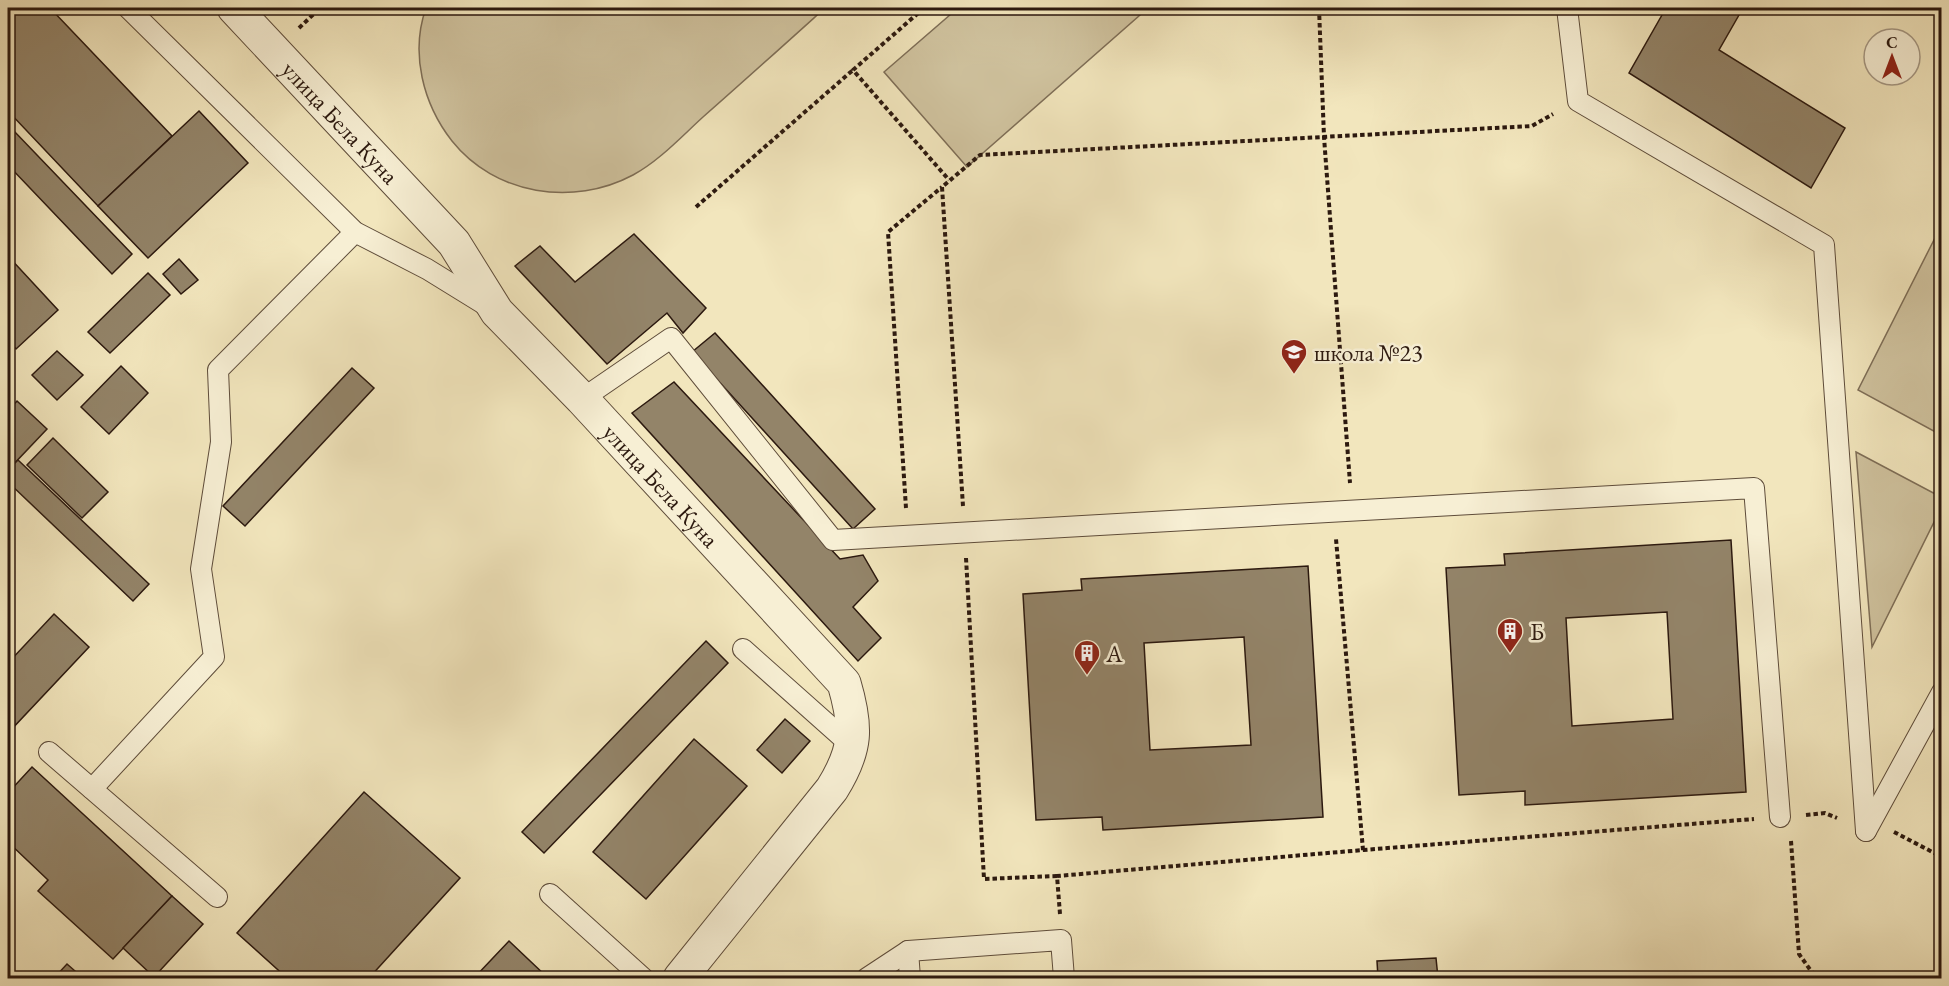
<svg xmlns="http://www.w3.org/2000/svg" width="1949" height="986" font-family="'EB Garamond',serif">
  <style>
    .green { fill: #d0c39f; stroke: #7e6e57; stroke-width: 1.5 }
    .building { fill: #938469; stroke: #2c190f; stroke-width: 1.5; fill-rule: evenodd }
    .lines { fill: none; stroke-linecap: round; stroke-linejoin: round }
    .lane-casing { stroke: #5e4c3a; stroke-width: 22 }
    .street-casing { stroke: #5e4c3a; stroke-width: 35 }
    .path { stroke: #2c190f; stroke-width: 4; stroke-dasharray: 4.5 3; stroke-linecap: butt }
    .lane { stroke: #f7efd4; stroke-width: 20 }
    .street { stroke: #f7efd4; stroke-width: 33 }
    .labels { text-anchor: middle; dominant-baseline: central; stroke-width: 5; stroke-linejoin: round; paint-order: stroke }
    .street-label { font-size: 24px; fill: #2c190f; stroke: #f7efd4 }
    .poi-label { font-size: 24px; fill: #2c190f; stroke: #f7efd4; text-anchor: start }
  </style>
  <rect width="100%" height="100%" fill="#f2e6bd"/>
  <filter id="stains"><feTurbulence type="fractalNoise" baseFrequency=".00333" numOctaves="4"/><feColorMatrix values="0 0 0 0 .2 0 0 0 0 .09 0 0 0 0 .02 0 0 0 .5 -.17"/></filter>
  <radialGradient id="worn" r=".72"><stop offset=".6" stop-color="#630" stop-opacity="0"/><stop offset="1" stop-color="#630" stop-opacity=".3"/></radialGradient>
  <g class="green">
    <path d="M426,8h399c-40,36 -81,73 -122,109 -22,20 -44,44 -70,58 -60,32 -138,20 -181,-34 -29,-37 -42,-88 -26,-133z"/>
    <path d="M958,8h190l-181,159 -83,-95z"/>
    <path d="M1941,226l1,209h-1l-83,-45z"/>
    <path d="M1856,452l85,45v11l-69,139z"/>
  </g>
  <g class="building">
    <path d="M8,8h42l122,128 -74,70 -90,-95z"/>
    <path d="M1666,8h77l-24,42 126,78 -34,60 -182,-115z"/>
    <path d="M199,111l49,52 -100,95 -50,-52z"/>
    <path d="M13,130l119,124 -20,20 -104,-109v-29z"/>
    <path d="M634,234l72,74 -23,25 -16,-20 -60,51 -92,-98 25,-20 35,36z"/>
    <path d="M8,256l50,54 -42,39 -8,-9z"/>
    <path d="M179,259l19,21 -17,14 -18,-20z"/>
    <path d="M148,273l22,22 -60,58 -22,-21z"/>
    <path d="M715,333l160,176 -22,20 -161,-177z"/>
    <path d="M57,351l26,24 -26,25 -25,-25z"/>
    <path d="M121,366l27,27 -39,41 -28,-27z"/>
    <path d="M352,368l22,20 -129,138 -22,-20z"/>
    <path d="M674,382l166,177 23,-4 15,26 -25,26 28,31 -23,23 -226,-248z"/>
    <path d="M17,401l30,28 -39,41v-59z"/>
    <path d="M53,438l55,54 -26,26 -55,-53z"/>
    <path d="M18,460l131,124 -16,17 -125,-119v-12z"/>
    <path d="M1731,540l15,252 -221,13v-14l-66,4 -13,-227 59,-3 -1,-11zM1667,612l6,107 -101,7 -6,-108z"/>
    <path d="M1308,566l15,251 -220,13 -1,-13 -66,3 -13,-226 59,-4 -1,-11zM1244,637l7,108 -101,5 -6,-107z"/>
    <path d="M54,614l35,33 -81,86v-70z"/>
    <path d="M706,641l22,22 -184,190 -22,-21z"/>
    <path d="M785,719l25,22 -28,32 -25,-23z"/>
    <path d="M694,739l53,47 -101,113 -53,-47z"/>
    <path d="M32,767l140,129 -59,63 -75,-68 10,-11 -40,-38v-49z"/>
    <path d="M364,792l96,86 -91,100h-82l-50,-45z"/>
    <path d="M172,896l31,28 -49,53 -31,-29z"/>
    <path d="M509,941l39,37h-74z"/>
    <path d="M1436,958l2,20h-60l-1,-17z"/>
    <path d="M67,964l16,14h-29z"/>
    <path d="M1242,973l1,5h-99v-1z"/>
  </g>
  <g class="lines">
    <g class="lane-casing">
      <g id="lane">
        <path d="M128,8l227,224 72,37 60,37"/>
        <path d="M1567,8l11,93 246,144 42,586"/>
        <path d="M582,399l89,-61 162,202 921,-52 26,329"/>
        <path d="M743,649l109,97"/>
        <path d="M49,752l168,145"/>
        <path d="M92,789l122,-132 -13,-88 20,-127 -3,-72 137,-138"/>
        <path d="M1866,831l76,-139"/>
        <path d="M550,894l93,84"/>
        <path d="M908,951l2,27"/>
        <path d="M867,978l41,-27 153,-11 3,38"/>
      </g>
    </g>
    <g class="street-casing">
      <g id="street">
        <path id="s1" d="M234,8l220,235 43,69 85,87 262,284c13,44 13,66 -12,106l-152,189"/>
      </g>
    </g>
    <g class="path">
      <path d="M924,8l-71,62 96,110"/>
      <path d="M1319,8l5,129 26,346"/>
      <path d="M299,28l21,-20"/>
      <path d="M696,207l157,-137"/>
      <path d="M963,506l-21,-319 38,-32 552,-29 21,-12"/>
      <path d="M906,508l-18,-276 54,-45"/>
      <path d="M966,558l18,321 73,-3"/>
      <path d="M1806,815l19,-2 12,5"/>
      <path d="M1894,832l48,25"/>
      <path d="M1791,841l8,113 17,24"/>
      <path d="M1363,850l391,-31"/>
      <path d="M1060,914l-3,-38 306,-26 -27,-311"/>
    </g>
    <use href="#lane" class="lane"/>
    <use href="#street" class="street"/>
  </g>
  <defs>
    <g id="school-pin" transform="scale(1.35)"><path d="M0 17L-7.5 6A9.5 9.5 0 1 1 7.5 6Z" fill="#8f2418" stroke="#f7efd4"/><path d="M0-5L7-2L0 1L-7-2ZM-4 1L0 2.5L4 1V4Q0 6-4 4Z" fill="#fff"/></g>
    <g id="building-pin" transform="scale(1.35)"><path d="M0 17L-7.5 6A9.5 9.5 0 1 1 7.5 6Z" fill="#8f2418" stroke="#f7efd4"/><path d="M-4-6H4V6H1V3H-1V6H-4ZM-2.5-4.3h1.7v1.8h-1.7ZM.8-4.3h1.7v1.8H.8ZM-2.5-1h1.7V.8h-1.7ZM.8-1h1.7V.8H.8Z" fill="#fff"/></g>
  </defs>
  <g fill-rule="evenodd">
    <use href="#school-pin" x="1294" y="352"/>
    <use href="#building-pin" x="1510" y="631"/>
    <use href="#building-pin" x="1087" y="653"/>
  </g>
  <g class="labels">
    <g class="street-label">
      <text stroke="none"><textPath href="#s1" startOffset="156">улица Бела Куна</textPath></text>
      <text stroke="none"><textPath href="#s1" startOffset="642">улица Бела Куна</textPath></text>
    </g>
    <g class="poi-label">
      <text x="1314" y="352">школа №23</text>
      <text x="1530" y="631">Б</text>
      <text x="1106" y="653">А</text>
    </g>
  </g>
  <rect width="1949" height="986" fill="none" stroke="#f2e6bd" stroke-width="30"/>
  <rect x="9" y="9" width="1931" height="968" fill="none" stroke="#2c190f" stroke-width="3"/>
  <rect x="15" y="15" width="1919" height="956" fill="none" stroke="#2c190f" stroke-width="1.5"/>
  <g transform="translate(1892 57)"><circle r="28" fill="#f7efd4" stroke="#a69985" stroke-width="1.5"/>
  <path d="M0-4.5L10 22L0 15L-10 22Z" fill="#8f2418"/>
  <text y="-9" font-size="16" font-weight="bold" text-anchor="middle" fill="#2c190f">С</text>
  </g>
  <rect width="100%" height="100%" filter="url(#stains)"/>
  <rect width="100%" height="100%" fill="url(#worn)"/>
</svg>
